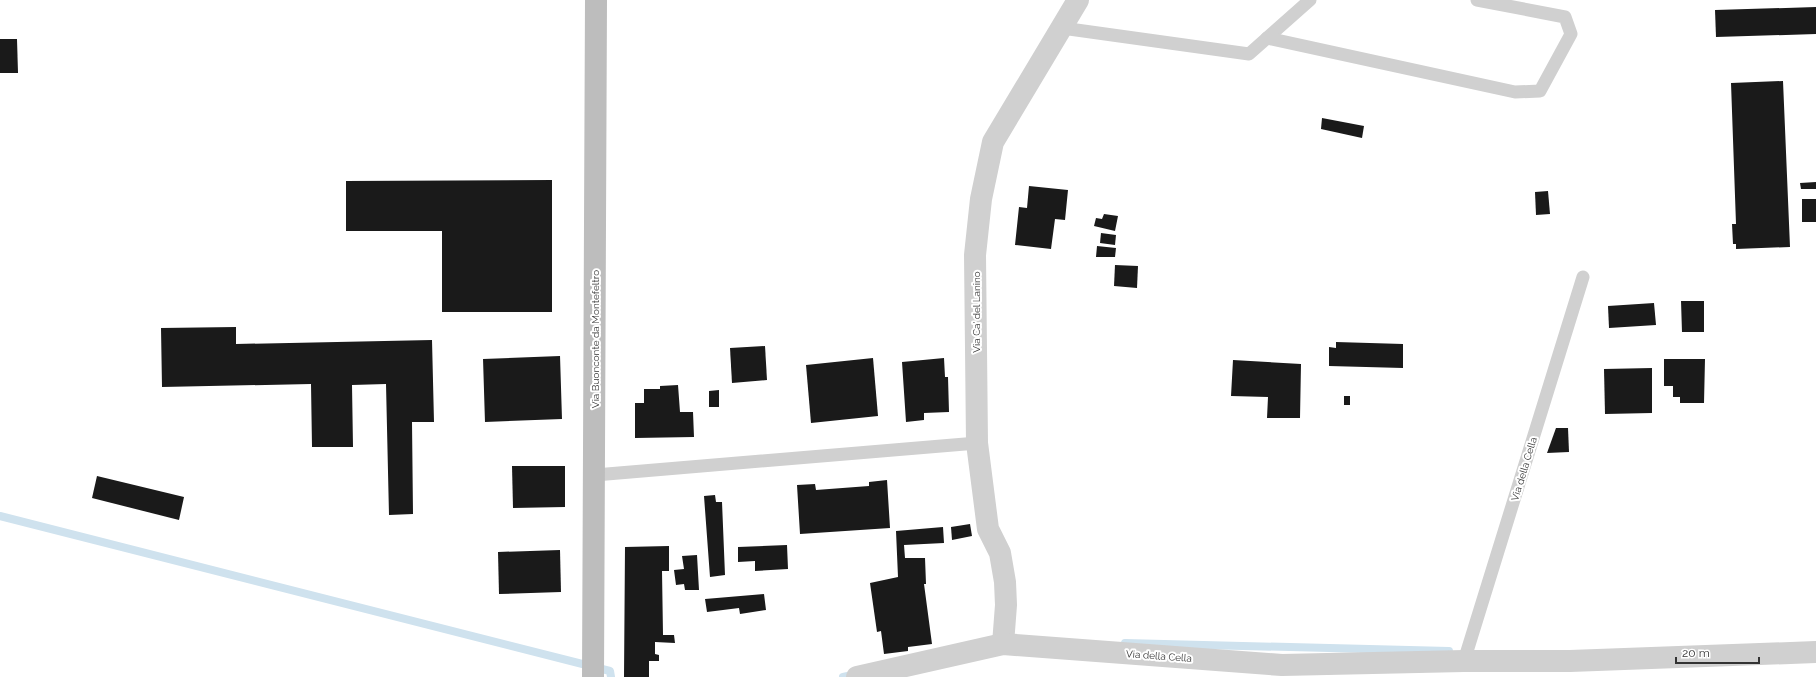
<svg xmlns="http://www.w3.org/2000/svg" width="1816" height="677" font-family="Raleway,sans-serif">
  <style>
    .lines { fill: none; stroke-linecap: round; stroke-linejoin: round }
    .stream { stroke: #cfe2ee; stroke-width: 8 }
    .building { fill: #1a1a1a }
    .lane { stroke: #d0d0d0; stroke-width: 13 }
    .street { stroke: #d0d0d0; stroke-width: 22 }
    .secondary { stroke: #bdbdbd; stroke-width: 22 }
    .labels { text-anchor: middle; dominant-baseline: central; stroke-width: 4; stroke-linejoin: round; paint-order: stroke }
    .street-label { font-size: 10px; fill: #333; stroke: #fff }
  </style>
  <rect width="100%" height="100%" fill="#fff"/>
  <g class="lines">
    <g class="stream">
      <path d="M0,516l610,155 1,6"/>
      <path d="M1125,643l324,8"/>
      <path d="M843,677l14,-3"/>
    </g>
  </g>
  <g class="building">
    <path d="M1816,7v27l-100,3 -1,-27z"/>
    <path d="M0,39h17l1,34h-18z"/>
    <path d="M1783,81l7,166 -54,2v-5h-3l-1,-20h4l-5,-141z"/>
    <path d="M1322,118l42,8 -2,12 -41,-9z"/>
    <path d="M552,180v132h-110v-81h-96v-50z"/>
    <path d="M1816,182v7h-15l-1,-6z"/>
    <path d="M1029,186l39,4 -3,30 -10,-1 -4,30 -36,-4 4,-38 8,1z"/>
    <path d="M1548,191l2,23 -14,1 -1,-23z"/>
    <rect x="1802" y="199" width="14" height="23"/>
    <path d="M1104,214l14,2 -3,15 -21,-5 2,-8 6,1z"/>
    <path d="M1101,233l15,2 -1,10 -15,-2z"/>
    <path d="M1097,246l19,2 -1,9h-19z"/>
    <path d="M1115,265l23,1 -1,22 -23,-2z"/>
    <path d="M1681,301h23v31h-22z"/>
    <path d="M1654,303l2,22 -47,3 -1,-22z"/>
    <path d="M236,327v17l196,-4 2,82h-22l1,92 -24,1 -3,-131 -34,1 1,62h-41l-1,-63 -149,3 -1,-59z"/>
    <path d="M1336,342l67,2v24l-74,-2v-19l7,1z"/>
    <path d="M765,346l2,34 -35,3 -2,-35z"/>
    <path d="M560,356l2,63 -77,3 -2,-63z"/>
    <path d="M873,358l5,58 -67,7 -5,-58z"/>
    <path d="M944,358l1,19h3l1,35 -25,1v7l-18,2 -4,-60z"/>
    <path d="M1664,359h41l-1,44h-24v-6h-7v-11h-9z"/>
    <path d="M1233,360l68,4 -1,54h-33l1,-21 -37,-1z"/>
    <path d="M1652,368v45l-47,1 -1,-45z"/>
    <path d="M678,385l2,27h13l1,25 -59,1v-35h9v-14h16v-3z"/>
    <path d="M719,390v17h-10v-16z"/>
    <rect x="1344" y="396" width="6" height="9"/>
    <path d="M1556,428h12l1,24 -22,1z"/>
    <path d="M512,466h53v41l-52,1z"/>
    <path d="M97,476l87,21 -5,23 -87,-22z"/>
    <path d="M887,480l3,48 -90,6 -3,-49 18,-1 1,6 53,-4v-4z"/>
    <path d="M715,495l1,7h6l3,73 -15,2 -6,-81z"/>
    <path d="M970,524l2,12 -20,4 -1,-13z"/>
    <path d="M943,527l1,16 -40,2 1,13h20l1,26h-2l8,60 -24,3v4l-24,3 -3,-23 -4,1 -7,-49 28,-6 -2,-46z"/>
    <path d="M787,545l1,24 -33,2v-10l-17,1v-15z"/>
    <path d="M669,546v25h-7l1,64h11l1,8 -20,-1v12l4,1v6h-10v16h-25l1,-130z"/>
    <path d="M560,550l1,42 -62,2 -1,-42z"/>
    <path d="M697,555l2,35h-14l-1,-6 -8,1 -2,-15 10,-1 -2,-13z"/>
    <path d="M764,594l2,16 -26,4 -1,-6 -32,4 -2,-13z"/>
  </g>
  <g class="lines">
    <g class="lane">
      <path d="M1062,28l187,26 61,-54"/>
      <path d="M1267,38l248,54 25,-1 31,-57 -6,-17 -88,-17"/>
      <path d="M595,475l382,-32"/>
      <path d="M1464,661l119,-384"/>
    </g>
    <g class="street">
      <path d="M1003,644l3,-39 -1,-23 -5,-29 -12,-24 -11,-86 -2,-188 6,-56 12,-57 85,-142"/>
      <path d="M857,677l146,-33 279,21 182,-4h106l246,-9"/>
    </g>
    <path class="secondary" d="M593,677l3,-677"/>
  </g>
  <g class="labels">
    <g class="street-label">
      <text transform="translate(976 312) rotate(-90)">Via Ca' del Lanino</text>
      <text transform="translate(595 339) rotate(-90)">Via Buonconte da Montefeltro</text>
      <text transform="translate(1524 469) rotate(-73)">Via della Cella</text>
      <text transform="translate(1159 656) rotate(4)">Via della Cella</text>
    </g>
  </g>
  <path d="M1676 657v6h83v-6" fill="none" stroke="#333333" stroke-width="2"/>
  <text x="1682" y="657" font-size="12" fill="#333333" stroke="#ffffff" stroke-width="3" paint-order="stroke">20 m</text>
</svg>
